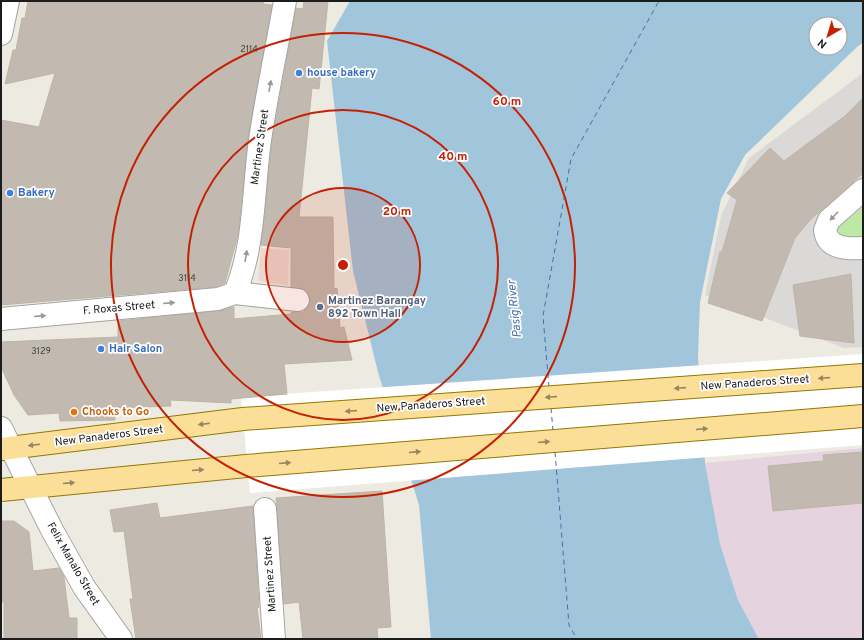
<svg xmlns="http://www.w3.org/2000/svg" width="864" height="640" font-family="Overpass,sans-serif">
  <style>
    .residential { fill: #dad9d8 }
    .commercial { fill: #eed6d0 }
    .industrial { fill: #e6d3e0 }
    .grass { fill: #bde8a6 }
    .water { fill: #a1c5db; fill-rule: evenodd }
    .pier { fill: #fff }
    .lines { fill: none; stroke-linecap: round; stroke-linejoin: round }
    .ferry { stroke: #4a6baa; stroke-width: 1; stroke-dasharray: 5 4; stroke-linecap: butt }
    .building { fill: #c2bab1; stroke: #beb4a4 }
    .minor-casing { stroke: #a3a3a3; stroke-width: 24 }
    .major-casing { stroke: #927801; stroke-width: 24 }
    .minor { stroke: #fff; stroke-width: 22 }
    .major { stroke: #fbdf98; stroke-width: 22 }
    .oneway { fill: #999 }
    .oneway2 { fill: #978760 }
    .ring { fill: none; stroke: #c52002; stroke-width: 2 }
    .shop-dot { fill: #3f7fe0; stroke: #fff; stroke-width: 1.5 }
    .service-dot { fill: #5c6f8a; stroke: #fff; stroke-width: 1.5 }
    .food-dot { fill: #e8710a; stroke: #fff; stroke-width: 1.5 }
    .labels { text-anchor: middle; dominant-baseline: central; stroke-width: 3.5; stroke-linejoin: round; paint-order: stroke }
    .number-label { font-size: 9px; fill: #464441 }
    .shop-label { font-size: 11px; font-weight: bold; fill: #366cbe; stroke: #fff; text-anchor: start }
    .street-label { font-size: 11px; fill: #1c1c1c; stroke: #fff }
    .service-label { font-size: 11px; font-weight: bold; fill: #4e5e75; stroke: #fff; text-anchor: start }
    .food-label { font-size: 11px; font-weight: bold; fill: #c56008; stroke: #fff; text-anchor: start }
    .water-label { font-size: 12px; font-style: italic; fill: #4a6baa; stroke: #fff }
    .centre { fill: #c52002; stroke: #fff; stroke-width: 2 }
    .ring-label { font-size: 12px; text-anchor: middle; font-weight: bold; fill: #c52002; stroke: #fff; stroke-width: 3.5; stroke-linejoin: round; paint-order: stroke }
  </style>
  <rect width="100%" height="100%" fill="#edebe1"/>
  <path class="residential" d="M863,73v274l-19,1 -139,-53 16,-79 28,-58z"/>
  <path class="commercial" d="M261,248l28,2 -1,35 -30,-4z"/>
  <path class="industrial" d="M863,448v191h-104l-21,-39 -18,-56 -15,-81z"/>
  <path class="grass" d="M863,208v31l-34,-5z"/>
  <path class="water" d="M350,1h513v42l-5,3 -113,109 -24,44 -21,103 -2,54 7,107 15,81 18,56 21,39h-328l-12,-134 -41,-133 -25,-101 -26,-230zM816,24h24v24h-24z"/>
  <path class="pier" d="M863,354v91l-613,48 -9,-96z"/>
  <g class="lines">
    <g class="ferry">
      <path d="M549,387l-6,-71 28,-157 88,-158"/>
      <path d="M551,408l2,23"/>
      <path d="M555,452l14,173 8,14"/>
    </g>
  </g>
  <g class="building">
    <path d="M28,1h236l-1,3 9,1 -24,133 -10,97 -13,48 -10,4 -214,18v-185l38,7 16,-54 -50,11 8,-34h3l6,-32h3z"/>
    <path d="M304,1h24l-9,88 -7,-1 -13,129h34l1,72 3,-1 3,40 4,-1 8,33 -68,4 3,30 -56,5v4l-61,-3 1,6 -57,2 1,12 -55,1 -1,-8 -31,2 -14,-20 -11,-24 -2,-10v-19l117,-5v-16l101,-10 15,-4v12l57,-5v-2h12l5,-5 2,-6 -1,-6 -3,-5 -15,-3v-39l-30,-3 11,-103 6,-35 18,-99 7,1z"/>
    <path d="M863,98v75l-53,47 -15,18 -33,83 -54,-18 12,-51h2l15,-52 -10,-7 43,-45 14,13 61,-45z"/>
    <path d="M851,274l3,69 -54,-7 -7,-51z"/>
    <path d="M863,452v51l-90,8 -5,-45 56,-5 -1,-6z"/>
    <path d="M382,491l9,136 -14,1 1,11h-75l-4,-37 -15,2 -8,-106z"/>
    <path d="M157,503l3,15 93,-12 6,101 -2,1 4,31h-125l-6,-40h3l-9,-68 -10,1 -4,-22z"/>
    <path d="M1,521h13l15,11 4,39 26,-3 5,9 5,41h8v21h-73v-37h-3z"/>
  </g>
  <g class="lines">
    <g class="minor-casing">
      <g id="minor">
        <path d="M1,34l7,-33"/>
        <path d="M863,190l-34,30 -4,10c2,19 23,19 38,18"/>
        <path d="M235,293c20,-47 18,-103 25,-153 7,-47 17,-93 25,-139"/>
        <path d="M1,319l217,-20 17,-6 63,7"/>
        <path d="M1,428l51,102 32,57 37,52"/>
        <path d="M265,509l9,130"/>
      </g>
    </g>
    <g class="major-casing">
      <g id="major">
        <path d="M1,449l242,-30 620,-44"/>
        <path d="M1,490l245,-24 617,-50"/>
      </g>
    </g>
    <use href="#minor" class="minor"/>
    <use href="#major" class="major"/>
  </g>
  <defs><path id="oneway-solid" d="M-6-.8H1V-3.2L6.5 0L1 3.2V.8H-6Z"/></defs>
  <g class="oneway">
    <use href="#oneway-solid" transform="translate(270 86) rotate(-80)"/>
    <use href="#oneway-solid" transform="translate(834 216) rotate(134)"/>
    <use href="#oneway-solid" transform="translate(246 256) rotate(-80)"/>
    <use href="#oneway-solid" transform="translate(169 303) rotate(-5)"/>
    <use href="#oneway-solid" transform="translate(40 316) rotate(-5)"/>
  </g>
  <g class="oneway2">
    <use href="#oneway-solid" transform="translate(824 378) rotate(176)"/>
    <use href="#oneway-solid" transform="translate(680 388) rotate(176)"/>
    <use href="#oneway-solid" transform="translate(551 397) rotate(176)"/>
    <use href="#oneway-solid" transform="translate(351 411) rotate(176)"/>
    <use href="#oneway-solid" transform="translate(204 424) rotate(173)"/>
    <use href="#oneway-solid" transform="translate(702 429) rotate(-5)"/>
    <use href="#oneway-solid" transform="translate(544 442) rotate(-5)"/>
    <use href="#oneway-solid" transform="translate(34 445) rotate(173)"/>
    <use href="#oneway-solid" transform="translate(415 452) rotate(-5)"/>
    <use href="#oneway-solid" transform="translate(285 463) rotate(-5)"/>
    <use href="#oneway-solid" transform="translate(198 470) rotate(-5)"/>
    <use href="#oneway-solid" transform="translate(69 483) rotate(-5)"/>
  </g>
  <circle cx="343" cy="265" r="77" fill="#c52002" fill-opacity=".12"/>
  <g class="ring">
    <circle cx="343" cy="265" r="77"/>
    <circle cx="343" cy="265" r="155"/>
    <circle cx="343" cy="265" r="232"/>
  </g>
  <g class="shop-dot">
    <circle cx="299" cy="73" r="4"/>
    <circle cx="10" cy="193" r="4"/>
    <circle cx="101" cy="349" r="4"/>
  </g>
  <circle class="service-dot" cx="320" cy="307" r="4"/>
  <circle class="food-dot" cx="74" cy="412" r="4"/>
  <g class="labels">
    <g class="number-label">
      <text x="249" y="49">2114</text>
      <text x="187" y="278">3114</text>
      <text x="41" y="351">3129</text>
    </g>
    <g class="shop-label">
      <text x="307" y="73">house bakery</text>
      <text x="18" y="193">Bakery</text>
      <text x="109" y="349">Hair Salon</text>
    </g>
    <g class="street-label">
      <text transform="translate(260 147) rotate(-82)">Martinez Street</text>
      <text transform="translate(119 308) rotate(-5)">F. Roxas Street</text>
      <text transform="translate(755 383) rotate(-4)">New Panaderos Street</text>
      <text transform="translate(431 405) rotate(-4)">New Panaderos Street</text>
      <text transform="translate(109 436) rotate(-7)">New Panaderos Street</text>
      <text transform="translate(73 564) rotate(60)">Felix Manalo Street</text>
      <text transform="translate(270 574) rotate(-94)">Martinez Street</text>
    </g>
    <g class="service-label">
      <text x="328" y="301">Martinez Barangay<tspan x="328" dy="13">892 Town Hall</tspan></text>
    </g>
    <g class="food-label">
      <text x="82" y="412">Chooks to Go</text>
    </g>
    <g class="water-label">
      <text transform="translate(515 309) rotate(-96)">Pasig River</text>
    </g>
  </g>
  <circle cx="343" cy="265" r="6" class="centre"/>
  <g class="ring-label">
    <text x="507" y="105">60 m</text>
    <text x="453" y="160">40 m</text>
    <text x="397" y="215">20 m</text>
  </g>
  <rect width="864" height="640" fill="none" stroke="#1c1c1c" stroke-width="4"/>
  <g transform="translate(828 36) rotate(218)"><circle r="19" fill="#ffffff" stroke="#a4a4a4"/>
  <path d="M0-3L7 15L0 10L-7 15Z" fill="#c52002"/>
  <text y="-6" font-size="11" font-weight="bold" text-anchor="middle" fill="#1c1c1c">N</text>
  </g>
</svg>
